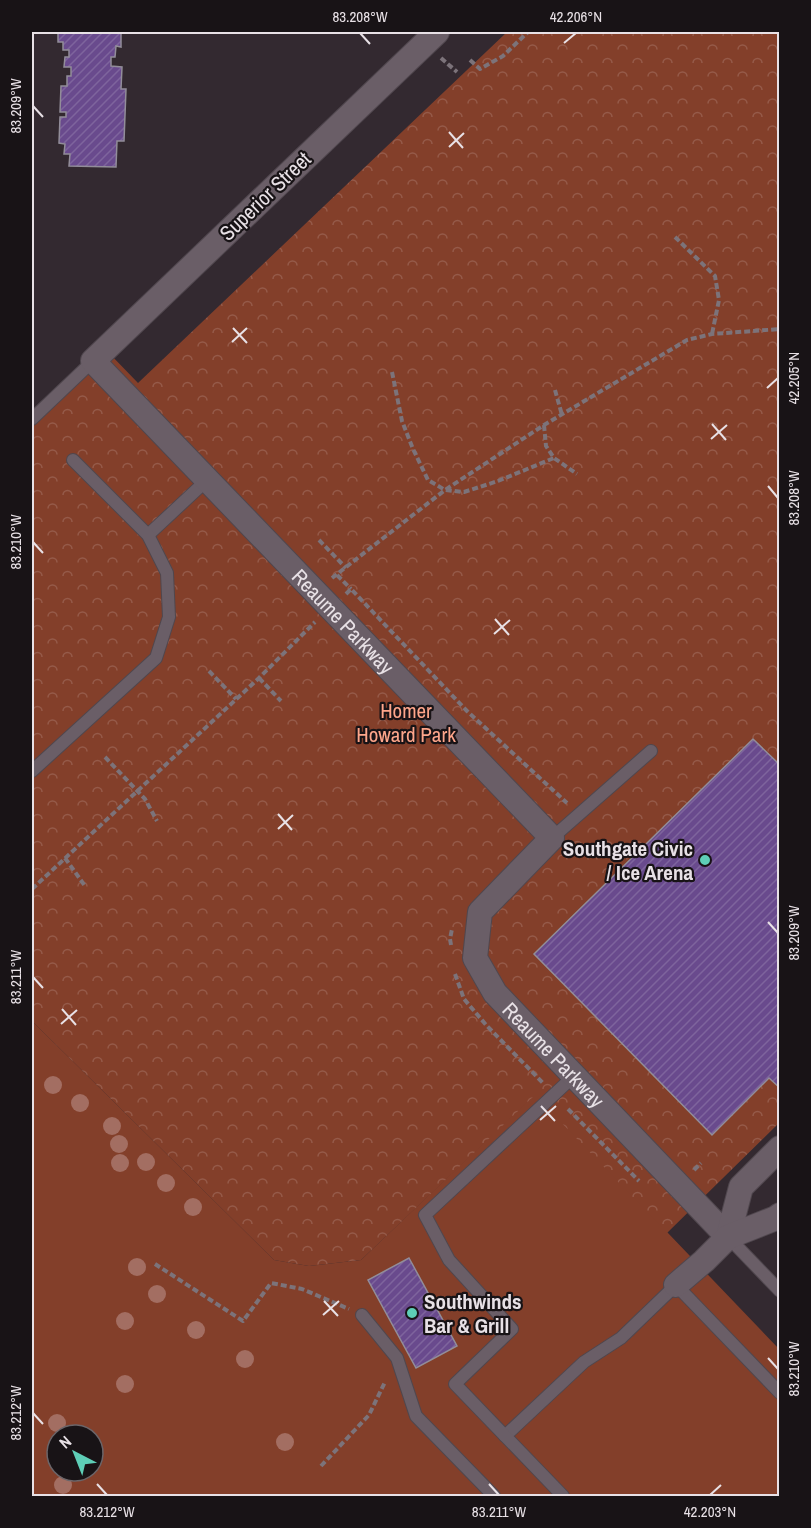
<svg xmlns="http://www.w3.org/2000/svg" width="811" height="1528" font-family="'Archivo Narrow',sans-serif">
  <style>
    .green { fill: #833f2a; fill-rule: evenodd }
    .park { fill: url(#park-crowns) }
    .building { fill: url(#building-hatch); stroke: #928d99; stroke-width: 1.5 }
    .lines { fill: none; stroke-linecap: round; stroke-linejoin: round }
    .service-casing { stroke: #50474e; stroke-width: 14 }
    .minor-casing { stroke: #50474e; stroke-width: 26 }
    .path { stroke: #7c737a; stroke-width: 4; stroke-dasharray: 6 3; stroke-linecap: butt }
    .service { stroke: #6a5e67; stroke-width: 12 }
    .minor { stroke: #6a5e67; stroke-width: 24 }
    .tree { fill: #a36e62 }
    .ticks { fill: none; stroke: #e8e1e6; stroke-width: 2 }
    .poi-dot { fill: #5eceb7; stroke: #181316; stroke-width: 2 }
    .labels { text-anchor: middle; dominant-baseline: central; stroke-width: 4.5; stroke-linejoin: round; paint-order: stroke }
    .street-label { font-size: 21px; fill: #e8e1e6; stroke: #181316 }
    .park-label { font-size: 21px; fill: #fea68b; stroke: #181316 }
    .poi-label { font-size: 21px; font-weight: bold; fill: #e8e1e6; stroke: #181316; text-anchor: end }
    .neatline { fill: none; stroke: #e8e1e6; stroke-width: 2 }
    .ticks-label { font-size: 15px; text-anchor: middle; fill: #e8e1e6 }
  </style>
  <defs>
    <pattern id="park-crowns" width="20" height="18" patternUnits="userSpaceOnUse" patternTransform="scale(1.5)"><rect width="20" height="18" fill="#833f2a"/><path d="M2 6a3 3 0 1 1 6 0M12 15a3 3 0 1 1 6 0" fill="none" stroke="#955a49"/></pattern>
    <pattern id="building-hatch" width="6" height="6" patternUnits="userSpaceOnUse" patternTransform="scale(1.5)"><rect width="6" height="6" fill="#694a8d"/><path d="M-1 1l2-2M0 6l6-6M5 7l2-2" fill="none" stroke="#7e649d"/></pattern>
  </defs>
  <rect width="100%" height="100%" fill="#332930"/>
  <path class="green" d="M32,1021l242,239 35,6 52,-6 174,-166 244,255v147h-747zM57,1435h36v36h-36z"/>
  <path class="park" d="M507,32h272v1091l-112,110 -132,-138 -174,165 -52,6 -35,-6 -242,-239v-597l76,-72 30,31z"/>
  <g class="building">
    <path d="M58,32h63v15l-5,-1 -1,11h-4v9l11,1 -1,22h5l-2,52h-7l-1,26 -47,-1 1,-12h-6l1,-10 -6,-1 1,-26h6v-5h-6l1,-26h6v-10h4v-9h-7l1,-10h4v-7h-6v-8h-5z"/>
    <path d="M753,739l27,26v323l-11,-10 -57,57 -178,-181z"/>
    <path d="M409,1258l48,88 -41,22 -48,-88z"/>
  </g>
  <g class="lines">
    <g class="service-casing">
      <g id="service">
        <path d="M32,419l61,-58"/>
        <path d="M148,535l59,-55"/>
        <path d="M32,771l124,-113 13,-41 -2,-44 -19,-38 -75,-75"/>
        <path d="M552,838l99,-87"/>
        <path d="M728,1237l52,54"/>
        <path d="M362,1315l35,43 19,58 78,80"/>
        <path d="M505,1436l79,-74 37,-24 55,-53 104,108"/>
        <path d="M563,1496l-108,-112 57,-55 -63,-69 -24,-45 150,-140"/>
      </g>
    </g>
    <g class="minor-casing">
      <g id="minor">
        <path id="s1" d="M437,32l-344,329 459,477 -72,74 -5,46 20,35 233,244"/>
        <path d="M728,1237l13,-50 39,-39"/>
        <path d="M676,1285l28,-24 24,-24 48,-19 4,-3"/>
      </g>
    </g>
    <g class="path">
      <path d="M441,58l16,14"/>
      <path d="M470,60l10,9 23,-13 25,-24"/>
      <path d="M675,237l40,39 4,24 -7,34"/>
      <path d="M392,372l10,49 11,28 15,31 17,10 19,2 34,-11 56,-23"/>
      <path d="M555,390l7,25"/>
      <path d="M544,425l2,21 8,12 23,16"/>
      <path d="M319,540l27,28"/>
      <path d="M337,575l14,14"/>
      <path d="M332,578l113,-88 99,-65 143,-85 25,-6 68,-5"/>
      <path d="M346,594l5,-5 116,122 100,92"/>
      <path d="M209,671l27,28"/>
      <path d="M259,678l22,23"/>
      <path d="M105,757l40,42 12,22"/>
      <path d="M65,858l20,28"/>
      <path d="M32,889l227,-211 56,-56"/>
      <path d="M451,945l-1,-6 2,-10"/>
      <path d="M455,974l9,25 23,27 56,57"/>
      <path d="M568,1109l71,72"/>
      <path d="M694,1170l7,-7"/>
      <path d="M155,1264l88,57 28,-38 31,6 47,20"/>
      <path d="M321,1466l48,-51 16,-33"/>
    </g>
    <use href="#service" class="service"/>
    <use href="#minor" class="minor"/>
  </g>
  <g class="tree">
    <circle cx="53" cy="1085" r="9"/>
    <circle cx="80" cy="1103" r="9"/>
    <circle cx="112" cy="1126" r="9"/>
    <circle cx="119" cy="1144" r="9"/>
    <circle cx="146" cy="1162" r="9"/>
    <circle cx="120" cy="1163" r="9"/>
    <circle cx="166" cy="1183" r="9"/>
    <circle cx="193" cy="1207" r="9"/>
    <circle cx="137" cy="1267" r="9"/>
    <circle cx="157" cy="1294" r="9"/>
    <circle cx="125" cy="1321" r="9"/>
    <circle cx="196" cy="1330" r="9"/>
    <circle cx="245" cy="1359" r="9"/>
    <circle cx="125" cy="1384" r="9"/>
    <circle cx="57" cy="1423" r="9"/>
    <circle cx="285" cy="1442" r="9"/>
    <circle cx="63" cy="1485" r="9"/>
  </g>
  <path class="ticks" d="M360,33l10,11M564,43l12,-10M33,106l10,11M449,132l14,16M449,147l15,-14M233,328l14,15M232,342l15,-14M767,388l11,-10M712,424l14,16M711,439l16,-14M768,486l10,12M33,542l10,11M495,619l14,16M494,634l16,-14M278,814l14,16M278,829l15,-14M768,922l10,11M33,977l10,11M62,1009l14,16M61,1024l16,-14M541,1106l14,15M540,1120l16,-14M324,1301l14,15M323,1315l16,-14M768,1358l10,11M33,1413l10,11M97,1484l10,11M489,1484l10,11M710,1495l11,-10"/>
  <g class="poi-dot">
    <circle cx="705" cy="860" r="6"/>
    <circle cx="412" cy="1313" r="6"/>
  </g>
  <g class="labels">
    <g class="street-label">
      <text transform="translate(265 196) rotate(-44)">Superior Street</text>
      <text stroke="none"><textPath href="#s1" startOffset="837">Reaume Parkway</textPath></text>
      <text stroke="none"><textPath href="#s1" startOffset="1413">Reaume Parkway</textPath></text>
    </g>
    <g class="park-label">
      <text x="406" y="710">Homer<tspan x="406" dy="24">Howard Park</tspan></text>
    </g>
    <g class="poi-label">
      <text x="693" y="848">Southgate Civic<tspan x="693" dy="24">/ Ice Arena</tspan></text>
      <text x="424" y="1301" text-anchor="start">Southwinds<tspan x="424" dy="24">Bar &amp; Grill</tspan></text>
    </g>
  </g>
  <rect width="811" height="1528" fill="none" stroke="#181316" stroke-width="66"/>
  <g transform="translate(75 1453) rotate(318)"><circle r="28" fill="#181316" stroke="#6b6569" stroke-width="1.5"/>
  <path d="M0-4.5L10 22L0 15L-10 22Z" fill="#5eceb7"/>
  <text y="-9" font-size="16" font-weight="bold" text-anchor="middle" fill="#e8e1e6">N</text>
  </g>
  <rect x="33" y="33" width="745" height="1462" class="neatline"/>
  <g class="ticks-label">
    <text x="360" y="22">83.208°W</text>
    <text x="576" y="22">42.206°N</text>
    <text transform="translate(16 106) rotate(-90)" y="5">83.209°W</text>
    <text transform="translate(794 378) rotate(-90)" y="5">42.205°N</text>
    <text transform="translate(794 498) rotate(-90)" y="5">83.208°W</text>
    <text transform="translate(16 542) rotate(-90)" y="5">83.210°W</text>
    <text transform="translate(794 933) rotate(-90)" y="5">83.209°W</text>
    <text transform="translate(16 977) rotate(-90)" y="5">83.211°W</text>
    <text transform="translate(794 1369) rotate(-90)" y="5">83.210°W</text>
    <text transform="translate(16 1413) rotate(-90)" y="5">83.212°W</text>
    <text x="107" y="1517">83.212°W</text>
    <text x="499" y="1517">83.211°W</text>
    <text x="710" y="1517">42.203°N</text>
  </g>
</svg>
